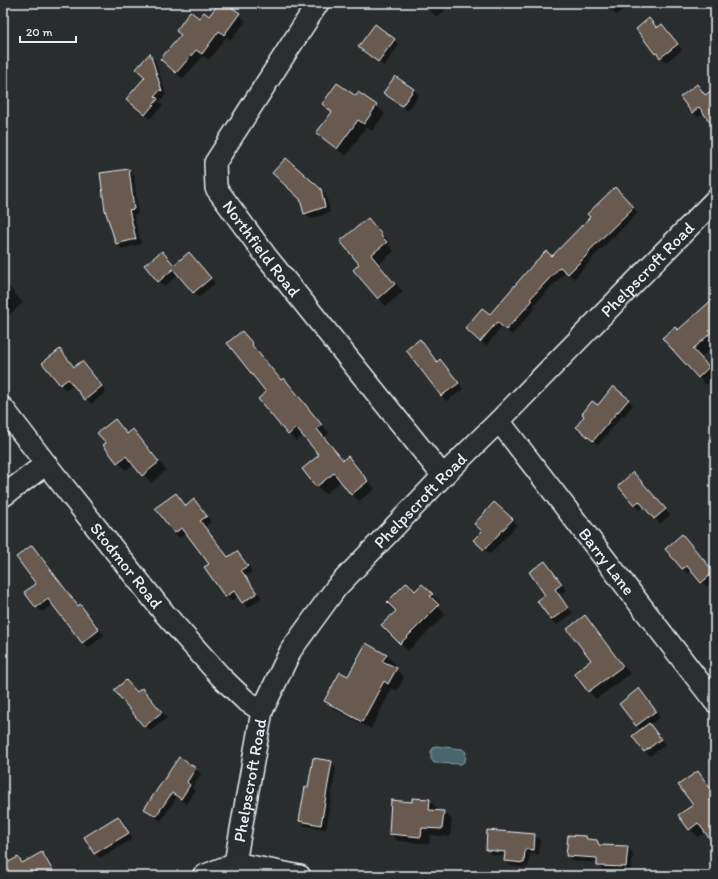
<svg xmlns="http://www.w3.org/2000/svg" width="718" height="879" font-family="Itim,sans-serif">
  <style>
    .water { fill: #4a666e; stroke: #899ea5 }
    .shadow { fill: #0007 }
    .building { fill: #695a50; stroke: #e8f1f8 }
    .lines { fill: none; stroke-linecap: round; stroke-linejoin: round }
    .minor-casing { stroke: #e8f1f8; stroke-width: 24 }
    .minor { stroke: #2a2d2e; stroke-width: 21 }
    .labels { text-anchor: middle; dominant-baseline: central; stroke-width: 3.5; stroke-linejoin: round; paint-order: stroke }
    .street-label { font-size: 17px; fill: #e8f1f8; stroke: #2a2d2e }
  </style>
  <rect width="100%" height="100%" fill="#2a2d2e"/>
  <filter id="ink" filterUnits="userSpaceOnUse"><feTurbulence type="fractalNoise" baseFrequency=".025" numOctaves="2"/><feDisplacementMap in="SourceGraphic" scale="8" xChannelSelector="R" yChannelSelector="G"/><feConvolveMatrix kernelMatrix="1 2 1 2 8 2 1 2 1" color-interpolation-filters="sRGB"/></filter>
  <g filter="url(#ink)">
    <path class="water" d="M435,746l27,3 4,3 -1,9 -4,3 -27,-1 -3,-4v-8z"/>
    <g class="shadow">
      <path d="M220,3h4l15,11 7,7 -15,19 -5,-3 -17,23 -6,-4 -20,23 -15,-14 31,-46 11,-1z"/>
      <path d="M421,3h30l-13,15z"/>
      <path d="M582,3h10l-5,4z"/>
      <path d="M605,3h25l-14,12z"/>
      <path d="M649,19l9,10 4,-4 20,25 -16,12 -4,-4 -1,1 -5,-5 -19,-25z"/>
      <path d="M394,40l5,5 -15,21 -20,-14 -5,-5z"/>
      <path d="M150,55l5,5 11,35 -7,7 4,3 -13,14 -17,-15 13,-26z"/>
      <path d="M396,77l18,13 5,5 -11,16 -18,-13 -5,-5z"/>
      <path d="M697,86l9,10 9,-4v35l-11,-14 -6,4 -5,-5z"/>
      <path d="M359,93l18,13 8,8 -13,17 -6,-4 -20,29 -20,-15 -8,-8 14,-20 -9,-9 33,-7z"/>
      <path d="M129,170l5,6 4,38 -4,1 7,29 -19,5 -5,-5 -11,-34z"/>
      <path d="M615,189l23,24 -45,44h1l-20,22 -8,-7 -32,33 2,2 -24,28 -10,-8 -16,19 -15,-13 81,-75 39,-41z"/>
      <path d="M320,190l6,5 4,17 -19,7 -6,-6z"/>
      <path d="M376,227l13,16 -1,1 6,7 -15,13 24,28 -17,14 -8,-8 -17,-34z"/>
      <path d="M194,259l21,24 -16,14 -20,-23 -15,13 -18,-22 28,1z"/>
      <path d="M3,280l20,23 -15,13 -5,-5z"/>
      <path d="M715,298v47l-15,13 15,16v3l-9,8 -8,-8 -20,-45z"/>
      <path d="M249,340l11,12 -1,1 23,28 2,-2 7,7 38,47 -5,4 19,24 5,-4 8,8 19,24 -16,12 -7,-7 -11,-13 -16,13 -8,-8 -14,-17 17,-14 -16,-20 -8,6 -7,-7 -21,-42z"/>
      <path d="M420,341l6,5 12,16 7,4 18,23 -16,12 -5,-5 -34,-46z"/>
      <path d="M60,350l15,18 7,-6 5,5 19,25 -15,12 -17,-20 -8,6 -6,-5 -17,-22z"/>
      <path d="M628,400l5,5 -9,11 -1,-1 -25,30 -16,-13 16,-25z"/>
      <path d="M115,420l13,15 5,-4 8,8 25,31 -15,13 -17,-19 -8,6 -8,-8 -11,-19z"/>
      <path d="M638,479l32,36 -10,9 -16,-18 -4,4 -21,-24z"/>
      <path d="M176,494l11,12 7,-5 5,5 12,16 -6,5 24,31 8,-6 6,5 9,15 -6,4 16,22 -14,10 -9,-12 -8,5 -5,-5 -16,-32 -23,-31 -7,5 -5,-5 -18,-25z"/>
      <path d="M512,519l5,6 -27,29 -10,-9z"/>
      <path d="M687,540l28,33v7l-8,7 -15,-16 -4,3 -22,-25z"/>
      <path d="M32,546l5,5 42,56 1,-1 5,5 19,24 -16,13 -5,-6 -29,-38 -12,8 -5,-5 1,-23z"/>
      <path d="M545,562l5,5 16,23 -7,5 14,18 -16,12 -6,-5 -4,-25z"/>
      <path d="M422,585l18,17 -3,3 9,9 -38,37 -25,-26z"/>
      <path d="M585,616l8,8 37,50 -34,25 -8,-8 4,-30z"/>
      <path d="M366,645l21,11 8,8 -3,3 4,2 8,8 -7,14 -5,-3 -21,41 -37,-20 -8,-8 23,-24z"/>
      <path d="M116,690l31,4 20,24 -17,13z"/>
      <path d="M644,695l16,22 -11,8 16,20 -15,11 -5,-5 -4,-21 -4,-4z"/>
      <path d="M179,758l17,11 5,5 -9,14 3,3 -9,13 -9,-7 -16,24 -10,-7 -6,-6z"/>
      <path d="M331,762l5,5 -10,62 -21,-3 -5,-5z"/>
      <path d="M698,772l8,8 9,14v49l-9,-11 -8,5 -8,-8 4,-24z"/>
      <path d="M429,800l8,8v3l7,1 8,8 -2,17 -20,-2 -1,9 -31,-3 -8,-8 23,-30z"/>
      <path d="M118,817l6,5 9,17 -33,19 -5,-5z"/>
      <path d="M488,831l47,4 5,5 -1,15 -9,-1 -2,14 -17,-2 -5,-5v-5l-14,-1 -5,-5z"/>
      <path d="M585,837l4,3 8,1 5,5 25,1 6,6 -2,19 -27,-1 -6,-5v-3l-25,-2 -6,-5z"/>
      <path d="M42,853l5,6 10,17h-54v-10l15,-8 5,6z"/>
    </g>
    <g class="building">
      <path d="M219,3h6l15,10 -16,22 -5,-4 -17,23 -6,-4 -20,23 -16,-14 21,-24 -5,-4 14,-20 9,7 5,-6 5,4z"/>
      <path d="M649,18l8,10 5,-4 16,20 -18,14 -3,-5 -2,1 -19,-25z"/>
      <path d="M375,24l20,15 -17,23 -20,-15z"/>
      <path d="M150,53l12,38 -2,-1 -5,6 3,3 -13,16 -19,-16 19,-22 -9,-8z"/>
      <path d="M395,76l19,13 -12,17 -19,-13z"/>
      <path d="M337,83l19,13 2,-4 19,13 -13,19 -6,-4 -21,29 -21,-16 16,-21 -10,-8z"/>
      <path d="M697,84l8,11 10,-7v41l-16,-22 -7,6 -12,-16z"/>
      <path d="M286,158l35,31 4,18 -21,7 -4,-15 -28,-26z"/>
      <path d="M129,169l5,40 -5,1 7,29 -20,5 -11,-34 -5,-37z"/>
      <path d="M615,187l19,20 -45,44 1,1 -22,22 -8,-7 -30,32 2,2 -26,29 -9,-8 -17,20 -15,-14 17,-20 8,6 45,-52 11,-11 6,5 38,-39 -3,-3z"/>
      <path d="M368,218l14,17 -1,1 6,6 -16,13 24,29 -17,15 -25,-29 6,-6 -19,-23z"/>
      <path d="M162,251l12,14 15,-13 22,26 -18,15 -20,-24 -15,13 -14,-17z"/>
      <path d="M715,297v32l-22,20 16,18 -11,11 -36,-40 13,-11 3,3z"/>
      <path d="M242,331l11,13 -1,1 29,35 3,-2 38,47 -5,4 26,31 5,-4 20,25 -17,14 -17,-22 -18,14 -14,-18 17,-14 -23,-27 -8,7 -30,-36 8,-7 -39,-49z"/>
      <path d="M420,339l17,23 3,-3 19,24 -18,13 -35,-46z"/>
      <path d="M60,349l14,18 8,-6 20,25 -17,14 -17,-21 -8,6 -18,-22z"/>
      <path d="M613,386l16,13 -11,13v-1l-25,30 -17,-14 8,-11 -2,-2 10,-13 6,4z"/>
      <path d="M115,419l12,15 6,-5 26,33 -17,14 -16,-20 -9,7 -14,-18 3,-2 -9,-10z"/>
      <path d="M633,472l33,37 -12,10 -15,-18 -5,4 -16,-19z"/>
      <path d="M176,493l10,13 8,-7 13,17 -7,5 28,36 9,-6 11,15 -7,4 16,23 -15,10 -8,-12 -9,6 -21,-30 5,-3 -27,-36 -8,5 -19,-25z"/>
      <path d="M494,502l19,17 -29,31 -11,-10 9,-9 -8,-7z"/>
      <path d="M682,534l32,38 -13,11 -14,-17 -5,3 -17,-20z"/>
      <path d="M32,545l46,61 2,-2 19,26 -17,13 -34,-44 -12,9 -12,-16 12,-8 -20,-27z"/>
      <path d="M545,561l17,23 -7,5 13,19 -17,12 -14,-19 8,-6 -16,-23z"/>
      <path d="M407,582l8,9 7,-7 11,10 -3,2 9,9 -39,39 -19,-19 15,-14 -9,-9z"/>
      <path d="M585,615l38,51 -35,26 -14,-19 17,-13 -24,-31z"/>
      <path d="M366,643l21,12 -5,6 15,7 -9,16 -4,-3 -22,41 -38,-21 16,-29 8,4z"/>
      <path d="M126,680l11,12 5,-4 20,24 -18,15 -30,-37z"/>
      <path d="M639,688l17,23 -20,15 -17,-22z"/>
      <path d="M649,723l12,16 -17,13 -12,-16z"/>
      <path d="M179,757l17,11 -9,14 3,3 -9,14 -9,-6 -16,23 -12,-7z"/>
      <path d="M313,758l19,3 -11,64 -22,-4 6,-34h3z"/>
      <path d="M698,771l17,24v51l-17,-23 -9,7 -11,-15 15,-10 -15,-20z"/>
      <path d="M412,798l18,1 -1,11 15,1 -2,18 -20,-1 -1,9 -32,-3 2,-34 21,2z"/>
      <path d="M118,816l11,17 -35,21 -10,-17z"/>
      <path d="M487,830l48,4 -1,16 -9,-1 -1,14 -20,-2 1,-9 -19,-2z"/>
      <path d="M568,835l18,1 1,3 10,1 2,5 29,1 -2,21 -29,-1v-8l-31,-2z"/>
      <path d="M42,852l11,19 -9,5h-41v-11l15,-8 4,6z"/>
    </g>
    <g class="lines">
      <g class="minor-casing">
        <g id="minor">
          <path id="s1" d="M318,3l-103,160 1,25 50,68 177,220"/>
          <path id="s2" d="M3,408l43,56 119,150 56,63 24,23 17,11"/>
          <path id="s3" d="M499,421l216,281"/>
          <path d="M3,496l43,-32"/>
          <path id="s4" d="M235,863l27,-152 29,-61 45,-62 107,-112 56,-55 216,-221"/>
          <path d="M203,876l32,-13 65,13"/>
        </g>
      </g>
      <use href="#minor" class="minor"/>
    </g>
  </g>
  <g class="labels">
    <g class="street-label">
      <text stroke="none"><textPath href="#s1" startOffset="291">Northfield Road</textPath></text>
      <text stroke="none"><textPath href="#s4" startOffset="744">Phelpscroft Road</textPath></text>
      <text stroke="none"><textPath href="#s4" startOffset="420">Phelpscroft Road</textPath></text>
      <text stroke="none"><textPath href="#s3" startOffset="177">Barry Lane</textPath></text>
      <text stroke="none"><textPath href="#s2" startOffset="200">Stodmor Road</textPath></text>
      <text stroke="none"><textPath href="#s4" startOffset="84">Phelpscroft Road</textPath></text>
    </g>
  </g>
  <rect width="718" height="879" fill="none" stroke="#2a2d2e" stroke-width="16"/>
  <rect x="8" y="8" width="702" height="863" fill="none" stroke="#e8f1f8" stroke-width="1.5" filter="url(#ink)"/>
  <path d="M20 36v6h56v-6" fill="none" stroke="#e8f1f8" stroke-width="2"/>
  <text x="26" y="36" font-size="12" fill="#e8f1f8" stroke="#2a2d2e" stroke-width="3" paint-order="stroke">20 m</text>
</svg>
